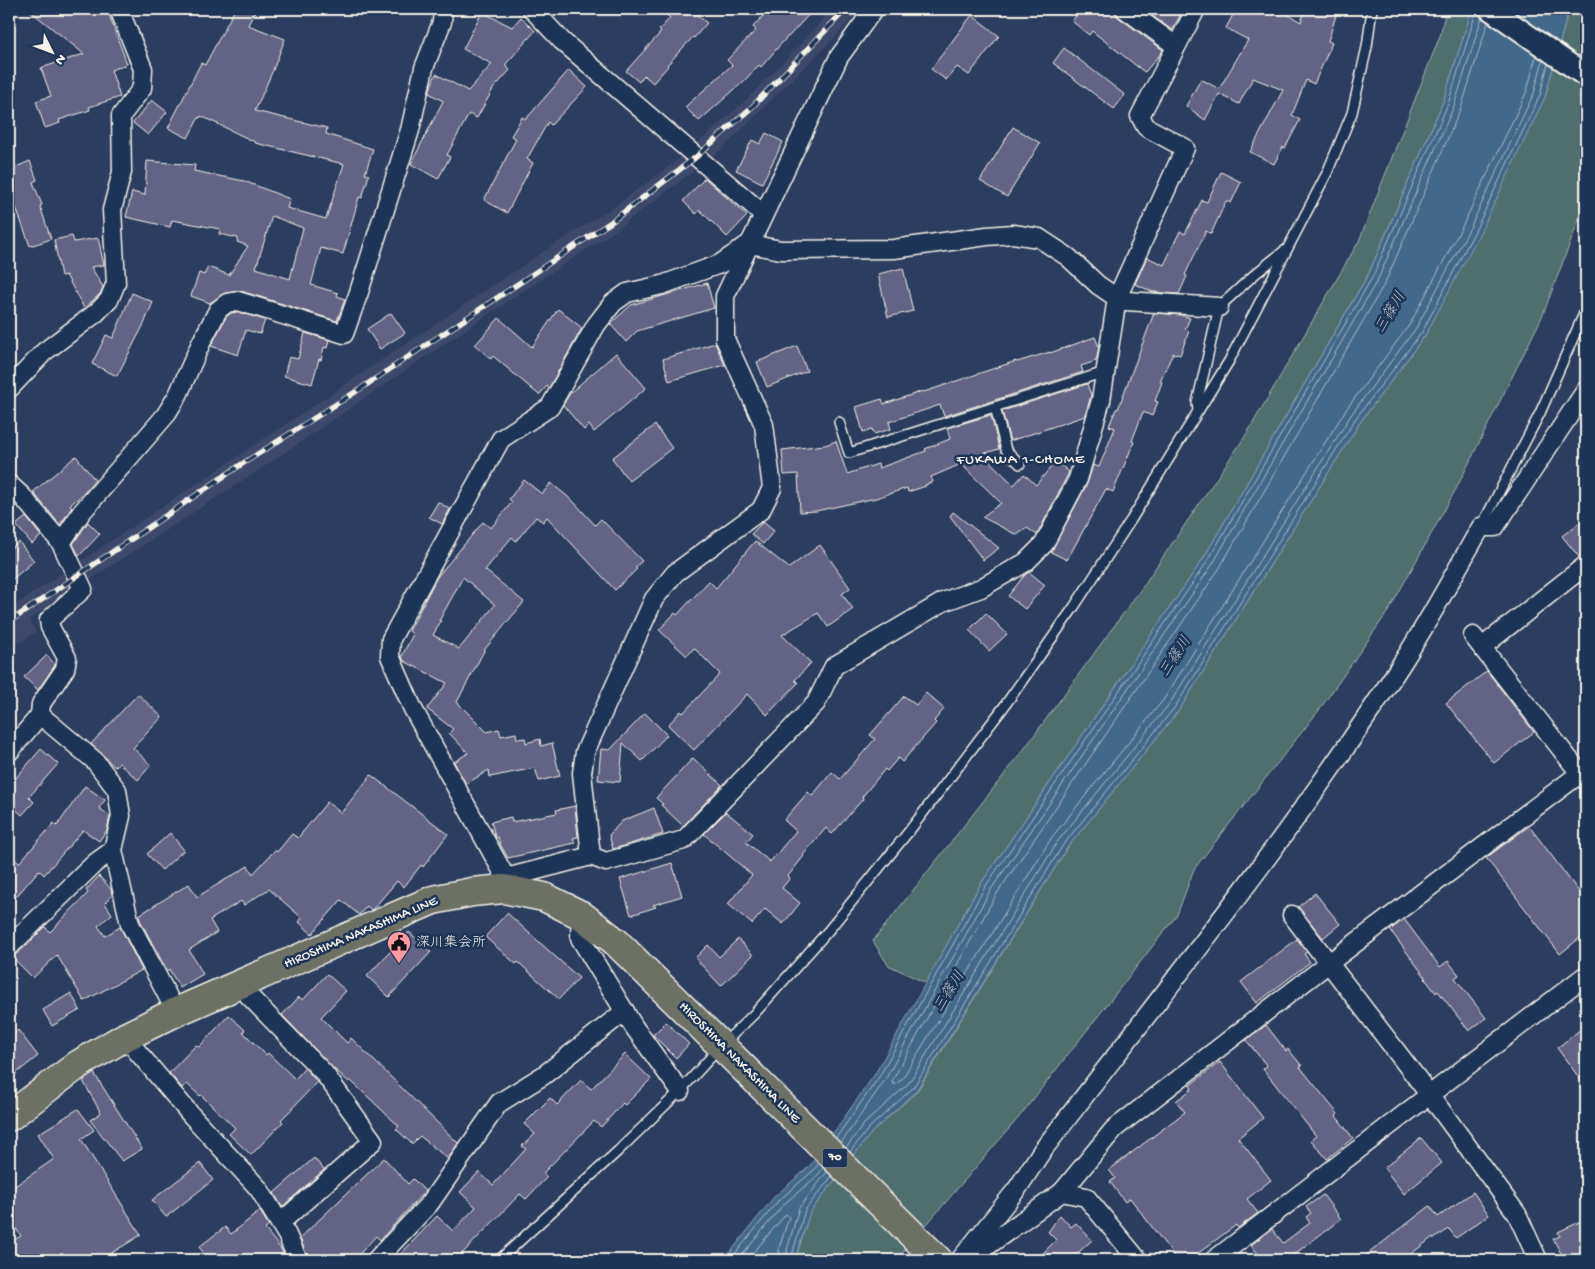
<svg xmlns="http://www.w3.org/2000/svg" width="1595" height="1269" font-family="'Gochi Hand','Klee One',sans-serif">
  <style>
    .built { fill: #3c496b }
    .green { fill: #4f6e6e; stroke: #a2b0ab }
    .water { fill: #43678a; stroke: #8a9eb0 }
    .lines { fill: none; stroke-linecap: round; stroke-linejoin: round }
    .shore { stroke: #adbac2; stroke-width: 1 }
    .building { fill: #646385; stroke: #f4f1e8; fill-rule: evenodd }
    .service-casing { stroke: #f4f1e8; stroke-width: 12 }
    .minor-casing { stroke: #f4f1e8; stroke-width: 21 }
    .tertiary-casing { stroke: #f4f1e8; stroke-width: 25 }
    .primary-casing { stroke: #f4f1e8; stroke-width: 31 }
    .service { stroke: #1d3557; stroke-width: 9 }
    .minor { stroke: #1d3557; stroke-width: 18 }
    .tertiary { stroke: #1d3557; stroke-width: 21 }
    .primary { stroke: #6c7065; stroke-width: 28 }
    .rail-casing { stroke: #f4f1e8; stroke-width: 5.5 }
    .rail { stroke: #1d3557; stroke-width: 4; stroke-dasharray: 11; stroke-linecap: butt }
    .labels { text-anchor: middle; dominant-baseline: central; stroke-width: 5; stroke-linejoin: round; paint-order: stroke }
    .shield { fill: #1d3557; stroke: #b4b9bc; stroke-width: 1 }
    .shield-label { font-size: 12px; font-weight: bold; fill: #f4f1e8 }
    .street-label { font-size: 14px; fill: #f4f1e8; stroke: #1d3557 }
    .poi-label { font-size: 14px; fill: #f4f1e8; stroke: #1d3557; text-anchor: start }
    .water-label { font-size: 15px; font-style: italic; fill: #b6c1c7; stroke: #1d3557 }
    .neighbourhood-label { font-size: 15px; letter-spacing: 1px; fill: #f4f1e8; stroke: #1d3557 }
  </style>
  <rect width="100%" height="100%" fill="#2b3e60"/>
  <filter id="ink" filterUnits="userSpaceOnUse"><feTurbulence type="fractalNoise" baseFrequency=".02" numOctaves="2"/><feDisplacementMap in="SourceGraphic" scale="10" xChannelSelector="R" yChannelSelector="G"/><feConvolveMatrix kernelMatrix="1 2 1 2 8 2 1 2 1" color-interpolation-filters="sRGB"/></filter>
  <g filter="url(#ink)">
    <path class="built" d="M831,9h28l-15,19 -122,121 -106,81 -135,89 -210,143 -242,157 7,13 -27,17v-40l183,-122 360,-241 63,-40 68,-50 60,-53 64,-65z"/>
    <g class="green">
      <path d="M1446,9h26l-29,93 -74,171 -166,286 -223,326 -54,98 -38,-18 -15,-24 149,-189 117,-160 107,-157 113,-194 81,-205z"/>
      <path d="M1569,9h17v192l-44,116 -86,172 -67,121 -69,99 -126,160 -17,46 -157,201 -124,144h-91l-8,-6 13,-42 62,-80 45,-41 150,-243 112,-138 182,-289 65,-87 119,-237z"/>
    </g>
    <path class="water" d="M1472,9h97l-24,88 -64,134 -55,103 -65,87 -182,289 -112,138 -151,243 -44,41 -62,80 -13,41 8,7h-81l50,-63 36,-31 65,-92 105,-189 223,-326 166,-286 74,-171z"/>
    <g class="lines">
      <g class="shore">
        <path d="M1488,22l-27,86 -76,175 -166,286 -223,326 -104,186 1,3h3l6,-5 150,-242 112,-138 181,-288 65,-87 54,-101 63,-132 9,-35"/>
        <path d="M836,1138l43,-61 106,-190 222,-325 166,-286 75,-172 29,-95"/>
        <path d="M841,1143l44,-63 105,-189 222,-326 166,-286 76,-173 28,-89"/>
        <path d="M846,1148l18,-24 44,-40 150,-243 112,-138 181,-288 65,-87 55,-102 63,-133 9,-33"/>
        <path d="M850,1152l19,-24 44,-40 150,-243 112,-138 181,-289 66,-86 54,-103 64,-134 8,-31"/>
        <path d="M730,1260l48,-59 36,-31 5,-7"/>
        <path d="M738,1260l45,-55 35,-30 5,-7"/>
        <path d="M747,1260l39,-46 3,3 -10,31 1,12"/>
        <path d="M788,1260l-1,-10 12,-42 28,-36"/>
        <path d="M797,1260l-4,-4v-4l12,-42 27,-34"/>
      </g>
    </g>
    <g class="building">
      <path d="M28,9h79l20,55 -16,6 9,27 -31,10 1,3 -31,10 1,3 -15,5 -9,-27 15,-5 -10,-28 43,-14z"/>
      <path d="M235,9h21l-8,16 37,14 -12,31 -18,41 72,17 -1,6 47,15 -8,25 4,1 -7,23 -3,-1 -16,57 -22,-6 -10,37 27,8 -1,3 8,3 -8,22 -96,-30 -16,2 -15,10 -19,-7 8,-23 5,2 4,-8 21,8 19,-29 -11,-4 1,-4 -19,-4 1,-5 -48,-9 -2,7 -44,-10 6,-25 13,3 2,-34 48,4 -1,6 50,10 46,18 -3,9 39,11 18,-55 -89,-21v-1l-54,-26 -1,2 -1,-1 -11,21 -20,-10 33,-65 4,2zM272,216l31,12 -13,51 -34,-11z"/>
      <path d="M660,9h44l-6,7 9,7 -13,15 -1,-1 -26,28 1,1 -15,17 -9,-8 -5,7 -13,-11 35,-39 -2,-2 11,-12z"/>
      <path d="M769,9h45l-26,28h-1l-26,30 -2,-2 -16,17 -44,39 -14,-14 47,-42 -5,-5 29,-30 -3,-3z"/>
      <path d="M1082,9h32l2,5 2,3 45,33 -2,3 -16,19 -2,-1 -51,-40 -3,4 -17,-14z"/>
      <path d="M1143,9h41l-12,21z"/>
      <path d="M1236,9h42l23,13 4,-13h33l-10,32 4,2 -18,41 -8,-4 -14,35 8,5 -15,28 -2,-1 -9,17 -24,-12 33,-62 -30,-12 -14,26 -20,-10 -14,26 -19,-14 15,-27 18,10 29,-49 -22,-12z"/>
      <path d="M482,12l30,15 9,-10 14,14 -30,34 5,5 -17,19 -16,29 -8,-4 -22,41 3,2 -12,22 -27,-15 32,-63 -14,-8 3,-10 4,-9 32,17 24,-27 -29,-15z"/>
      <path d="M972,15l27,21 -30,39 -12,-8 -11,13 -15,-11z"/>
      <path d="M1064,48l61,47 -11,14 -61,-46z"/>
      <path d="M569,70l18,17 -36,38 -3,-3 -21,37 6,4 -26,50 -23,-13 32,-61 -5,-3 11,-19 4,2z"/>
      <path d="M152,100l15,12 -19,23 -15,-12z"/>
      <path d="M1013,127l27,16 -33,54 -27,-16z"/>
      <path d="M766,133l17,9 -21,41 -26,-13 16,-30 8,4z"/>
      <path d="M30,161l7,19 -4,2 9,23 -2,1 11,33 -21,7 -21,-58v-18z"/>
      <path d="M1221,172l20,10 -10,21 -5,-2 -15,33 -5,-3 -21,44 2,1 -8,18 -26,-2 -18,-8 12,-27 17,8 16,-34 5,3 17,-34 5,2z"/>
      <path d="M705,178l42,38 -20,21 -27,-27 -4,4 -13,-13z"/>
      <path d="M72,236l2,6 24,-4 6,27 -13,2 12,20 -3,7 -16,14 -18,-33 -5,1 -7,-36z"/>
      <path d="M903,268l10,43 -25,6 -10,-43z"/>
      <path d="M707,283l7,25 -77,23 -11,11 -16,-18 21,-19z"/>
      <path d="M132,293l21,9 -9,22 -27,52 -25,-12 14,-29 7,3z"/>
      <path d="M558,309l24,19 -33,60 -2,-2 -8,9 -46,-39 -2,3 -16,-14 24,-27 33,29z"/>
      <path d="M237,312l28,8 -5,14 -14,-4 -8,25 -27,-9 15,-29 5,-4z"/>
      <path d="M391,313l14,20 -25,16 -13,-20z"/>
      <path d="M1154,313l27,2 9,3 -5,11 4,2 -9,24 -7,-2 -13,28 2,1 -7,19 3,1 -6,14 -9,-4 -11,29 2,1 -21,50 -7,-3 -39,71 -16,-8 36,-68 6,-19 6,2 16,-39 -6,-2 7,-17h2z"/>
      <path d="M305,333l24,7 -2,8 -3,-1 -3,13 -2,-1 -7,25 -28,-8 5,-19 9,2z"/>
      <path d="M1095,337l4,10 -3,14 -15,5 2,6 -139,44 -4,-11 -51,17 2,7 -17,5 -2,-5 -9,3 -7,-25 26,-8 2,5 39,-13 1,1 92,-31 1,1 33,-10v1z"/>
      <path d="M715,343l10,22 -56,16 -6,-22z"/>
      <path d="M797,346l10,25 -40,16 -10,-25z"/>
      <path d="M616,353l30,35 -52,44 -5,-7 -5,5 -21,-25 7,-12z"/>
      <path d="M1087,384l4,11 -6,21 -75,25 -8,-30z"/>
      <path d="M991,415l8,34 -17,5 32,31 10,-11 12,11 20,-24 13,11 -32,63 -10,-7 -10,7 -35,-18 19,-14 -40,-39 -30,13 2,5 -8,3 1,1 -18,6 -1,-4 -31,10 -60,13 -16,1 -2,-38 -14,1 -2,-25 43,-5 11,-4 11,33 31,-10 1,4 47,-17 -1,-2 25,-10 -3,-11z"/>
      <path d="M655,425l17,23 -43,33 -17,-23z"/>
      <path d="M76,456l19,24 -11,13 -14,12 2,2 -12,18 -27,-33z"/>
      <path d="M524,480l18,14 9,-11 22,18 22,24 6,-6 41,42 -7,6 2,2 -22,21 -68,-73 -4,5 -7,-5 -20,24 -4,-4 -27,33 39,32 -39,47 -28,53 30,30 12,-3 2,7 15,-3 1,6 8,-1 1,5 14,-4 1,7 11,-3 8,33 -21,5 -4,-13 -45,9 -1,-7 -23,14 -12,-22 14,-9 -19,-20 4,-4 -26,-20 20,-26 -43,-22 -2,-5 11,-22 -4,-3 28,-54 46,-55 8,6 21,-26 -3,-3zM463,577l32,28 -36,44 -26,-14 8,-14h-2z"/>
      <path d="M438,502l12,7 -8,15 -13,-7z"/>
      <path d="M953,512l46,36 -16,12 -33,-44z"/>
      <path d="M26,517l15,19 -9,8 -16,-19z"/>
      <path d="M1586,518v37l-7,2 -17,-21z"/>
      <path d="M88,522l12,12 -21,22 -6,-12z"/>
      <path d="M763,522l11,9 -11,13 -12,-10z"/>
      <path d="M755,541l34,27 31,-23 30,43 -8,6 11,15 -25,18 -10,-14 -36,22 29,28 -16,17 3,3 -31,32 -20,-21 -53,56 -26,-25 13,-14 2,2 37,-39 -26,-26 -7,8 -28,-26 16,-17 2,2 32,-34 7,7z"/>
      <path d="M19,542l15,19 -25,21v-32z"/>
      <path d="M1029,572l16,13 -20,24 -17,-13 16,-20z"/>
      <path d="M986,613l21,21 -18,17 -20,-21z"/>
      <path d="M47,655l8,10 -17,25 -14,-13z"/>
      <path d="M1487,671l47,61 -40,31 -48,-60z"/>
      <path d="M926,693l18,16 -10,12 2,2 -34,39 -4,-4 -11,13 -2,-2 -23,28 1,2 -31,35 -6,-6 -23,27 1,1 -16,20 2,2 -8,10 18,15 -17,21 -18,-15 -13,15 -24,-20 24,-29 -48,-41 22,-22 27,22 -7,8 24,20 26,-31 -12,-11 24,-28 4,4 20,-24 8,7 35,-40 -5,-4 34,-39 12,9z"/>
      <path d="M138,694l24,23 -29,31 18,17 -13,15 -19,-17 -4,4 -24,-23z"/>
      <path d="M645,713l22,22 -25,26 -19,-18 -3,39 -22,-2 3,-31 9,1z"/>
      <path d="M41,749l17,15 -29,33 5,5 -12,13 -13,-12v-17z"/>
      <path d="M693,758l29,27 -39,41 -22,-21 2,-1 -7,-6z"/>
      <path d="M371,775l77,59 -25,33 -2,-2 -17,22 -7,-6 -24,28 -2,1 -4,-4 -8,9 -18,-15 -29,34 -13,-12 3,-4 -33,-29 -25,16 -3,-4 -31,19 7,12 -28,18 14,24 -23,14 -11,-19 -2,2 -1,-2 -26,-49 -1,-5 50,-31 8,13 51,-31 5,8 22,-24 2,2 15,-18 6,4 29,-36 14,11z"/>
      <path d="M85,786l20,14 -6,8 11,8 -3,14 -8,11 -16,-11 -39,45 -5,-5 -30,35v-51l10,9 35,-40 3,3z"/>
      <path d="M575,806l3,31 -5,1 2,5 -67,15 -8,-14 -2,-7 -2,1 -1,-2 -4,-14 20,-5 1,5 45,-9 -1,-3z"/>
      <path d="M654,808l9,26 -50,15 -4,-14 13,-14z"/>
      <path d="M1529,826l57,75v32l-26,21 -74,-96z"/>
      <path d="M170,833l14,17 -22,20 -15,-16z"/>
      <path d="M672,863l10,33 -29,9 3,2 -25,8 -11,-36z"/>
      <path d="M99,876l12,13 1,6 -7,8 7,11 -14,12 7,10 15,-9 22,43 -58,31 -27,-46 -24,23 -21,-21 14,-11 19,-19 5,5 38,-39 -2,-3z"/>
      <path d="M1315,893l25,31 -17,14 -25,-31z"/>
      <path d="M507,913l72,65 -20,21 -41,-37 -2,2 -31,-27z"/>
      <path d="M1404,919l36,48 8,-6 11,14 -4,3 31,40 -17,13 -31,-40 -2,2 -11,-14 1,-1 -36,-48z"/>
      <path d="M409,932l22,20 -42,45 -22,-21z"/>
      <path d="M738,939l15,16 -32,31 -26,-28 13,-13 11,12z"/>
      <path d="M1297,939l10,13 -3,2 6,8 -53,41 -16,-21z"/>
      <path d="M327,974l19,17 -25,26 26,26 4,-5 107,105 -10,16 -28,-23 -8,8 -16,-15 3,-3 -49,-46 -1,2 -16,-14 -51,-53 17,-18 4,3z"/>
      <path d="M71,993l9,17 -28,16 -9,-16z"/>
      <path d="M229,1015l16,15 -2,2 23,23 2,-2 27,26 10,-11 12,14 -36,38 2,2 -32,33 -22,-21 6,-6 -34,-33 -1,1 -13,-12 -5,4 -13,-15 27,-28 3,2z"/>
      <path d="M666,1022l23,22 -13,14 -23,-23z"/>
      <path d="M1266,1025l20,26 2,-2 14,17 -2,1 38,47 -2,2 17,22 -26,21 -16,-19 5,-4 -53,-67 4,-3 -21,-26z"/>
      <path d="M1586,1025v62l-29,-39z"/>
      <path d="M18,1030l20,26 -29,23v-41z"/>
      <path d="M625,1054l26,25 -26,26 -2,-2 -22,24 -7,-6 -51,52 4,4 -21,22 -6,-5 -64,66h-61l42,-44 16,15 23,-24 -16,-15 19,-20 14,13 33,-36 -4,-3 13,-12 -11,-10 26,-26 7,7 24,-25 10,9z"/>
      <path d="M1220,1062l43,56 -25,20 33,42 -24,19 11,14 -20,15 -2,-3 -47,35h-12l-47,-62 -5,4 -15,-20 5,-4 -6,-8 76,-58 -9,-11 16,-12 -2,-4z"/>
      <path d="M94,1073l48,76 -20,12 -32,-41 11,-7 -18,-32z"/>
      <path d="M78,1109l16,21 -13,9 60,96 -41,25h-91v-17l12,-7 -12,-18v-28l45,-31 -16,-25z"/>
      <path d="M1421,1138l21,25 -38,31 -20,-26z"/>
      <path d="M314,1158l10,12 -42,37 -8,-14z"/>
      <path d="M384,1158l24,26 5,-5 12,12 -45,49 -4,-4 -22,24h-46l-8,-22z"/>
      <path d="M200,1163l13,17 -47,37 -14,-17z"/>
      <path d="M1473,1192l16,23 -33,23 -7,-9 -15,10 -1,-2 -30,23h-43l70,-54 8,11z"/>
      <path d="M1323,1195l18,24 -49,37 4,4h-35l1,-1 -11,-14 21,-16 11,14 27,-20 -4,-6 5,-4 -5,-6z"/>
      <path d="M260,1211l9,15 -4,3 16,20 5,11h-77l-10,-13 26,-20 6,7z"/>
      <path d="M1060,1215l11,12 5,-4 16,17 -22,20h-34l20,-20 -8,-8z"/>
      <path d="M1586,1219v41h-21l-12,-21 7,-3 -2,-4z"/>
    </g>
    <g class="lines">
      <g class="service-casing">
        <g id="service">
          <path d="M995,407l11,43 14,14"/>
          <path d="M1198,410l-1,-7 22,-96 36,-33 29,-23"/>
          <path d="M839,422l10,31 256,-81"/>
          <path d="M1481,527l59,-114 46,-104"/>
          <path d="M499,1260l119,-109 62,-60 41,-45 33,-32 74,-83 82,-101 93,-122 71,-101 57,-87 98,-159 98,-188 25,-60 15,-66 5,-38"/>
        </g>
      </g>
      <g class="minor-casing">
        <g id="minor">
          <path d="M532,9l30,32 201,173"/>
          <path d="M1125,9l51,37"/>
          <path d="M9,389l35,-37 52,-39 13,-13 7,-17 -4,-73 10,-38 -1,-56 21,-28 1,-19 -24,-60"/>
          <path d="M9,484l13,12 39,47 22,46 -34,31 1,7 17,31 -2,11 -24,35 -1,11 55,46 22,29 4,26 -8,34 17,74 46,88"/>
          <path d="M61,543l20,-30 84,-97 13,-21 23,-52 17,-33 9,-7 11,-2 106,33 15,-42 51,-162 14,-62 18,-46 1,-13"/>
          <path d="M1473,636l113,145"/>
          <path d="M1482,647l104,-82"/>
          <path d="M9,752l31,-37"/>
          <path d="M591,856l-9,-83 3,-21 69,-153 21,-26 86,-63 11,-22 -8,-63 -39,-86v-43l114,-239 35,-48"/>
          <path d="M506,878l85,-22 15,6 78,-22 132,-137 18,-37 109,-64 38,-14 45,-26 18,-18 34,-65 23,-79 16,-102 68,-150 -39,-21 -6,-11 56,-107"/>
          <path d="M504,889l2,-11 -93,-169 -23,-53 1,-17 110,-200 49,-32 46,-82 17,-22 14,-10 35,-8 58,-21 29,-20 32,6 113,-1 93,-13 26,-2 26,4 29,19 30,28 19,13 9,3 93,6"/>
          <path d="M581,915l-1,23 54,89 46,64"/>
          <path d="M1292,915l137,179 88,120 21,46"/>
          <path d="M9,947l86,-84 18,-13"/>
          <path d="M243,983l6,13 75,77 49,68 -93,82"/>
          <path d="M125,1037l66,78 68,74 28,46 11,25"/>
          <path d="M1062,1192l52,-63 215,-166 257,-194"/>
          <path d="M376,1260l54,-57 69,-100 45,-28 81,-64"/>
          <path d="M960,1260l57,-71 25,-38c123,-160 251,-318 360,-488 28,-44 53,-91 79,-136h14l91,-137"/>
          <path d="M968,1260l94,-68 24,5 52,63"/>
          <path d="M1214,1260l372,-285"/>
        </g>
      </g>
      <g class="tertiary-casing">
        <path id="tertiary" d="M1490,9l96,67"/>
      </g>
      <g class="primary-casing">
        <path id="primary" d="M9,1117l70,-53 46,-27 51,-25 257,-112 39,-8 32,-3 40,8 37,18 35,27 322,318"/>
      </g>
      <use href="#service" class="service"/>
      <use href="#minor" class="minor"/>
      <use href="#tertiary" class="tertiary"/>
      <use href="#primary" class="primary"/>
      <g class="rail-casing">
        <path id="rail" d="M9,622l233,-158 118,-75 251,-167 85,-65 56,-50 94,-98"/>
      </g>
      <use href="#rail" class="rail"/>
    </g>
  </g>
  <defs>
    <g id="civic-pin" transform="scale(1.25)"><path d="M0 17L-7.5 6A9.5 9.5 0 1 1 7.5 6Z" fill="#ff9aa2" stroke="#1d3557"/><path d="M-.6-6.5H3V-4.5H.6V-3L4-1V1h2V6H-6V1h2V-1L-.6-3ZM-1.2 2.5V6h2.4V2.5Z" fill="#111"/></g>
  </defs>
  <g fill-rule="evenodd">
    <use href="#civic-pin" x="399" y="943"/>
  </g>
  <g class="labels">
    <rect class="shield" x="822.5" y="1148.5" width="25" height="19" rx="4"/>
    <g class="shield-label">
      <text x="835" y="1158">70</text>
    </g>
    <g class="street-label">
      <text transform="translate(361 933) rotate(-23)">HIROSHIMA NAKASHIMA LINE</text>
      <text transform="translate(739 1063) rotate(45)">HIROSHIMA NAKASHIMA LINE</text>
    </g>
    <g class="poi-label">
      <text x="416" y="943">深川集会所</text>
    </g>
    <g class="water-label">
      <text transform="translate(1391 313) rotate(-59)">三篠川</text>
      <text transform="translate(1176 657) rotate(-57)">三篠川</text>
      <text transform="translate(950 992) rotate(-58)">三篠川</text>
    </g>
    <g class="neighbourhood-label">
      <text x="1021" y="460">FUKAWA 1-CHOME</text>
    </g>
  </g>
  <rect width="1595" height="1269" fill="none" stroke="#1d3557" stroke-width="30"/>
  <rect x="15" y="15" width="1565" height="1239" fill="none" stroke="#f4f1e8" stroke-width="2" filter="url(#ink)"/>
  <g transform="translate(52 52) rotate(132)" stroke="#1d3557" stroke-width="4" paint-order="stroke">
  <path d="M0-4L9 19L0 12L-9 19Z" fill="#f4f1e8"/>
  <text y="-8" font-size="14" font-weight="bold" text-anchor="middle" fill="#f4f1e8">N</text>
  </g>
</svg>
